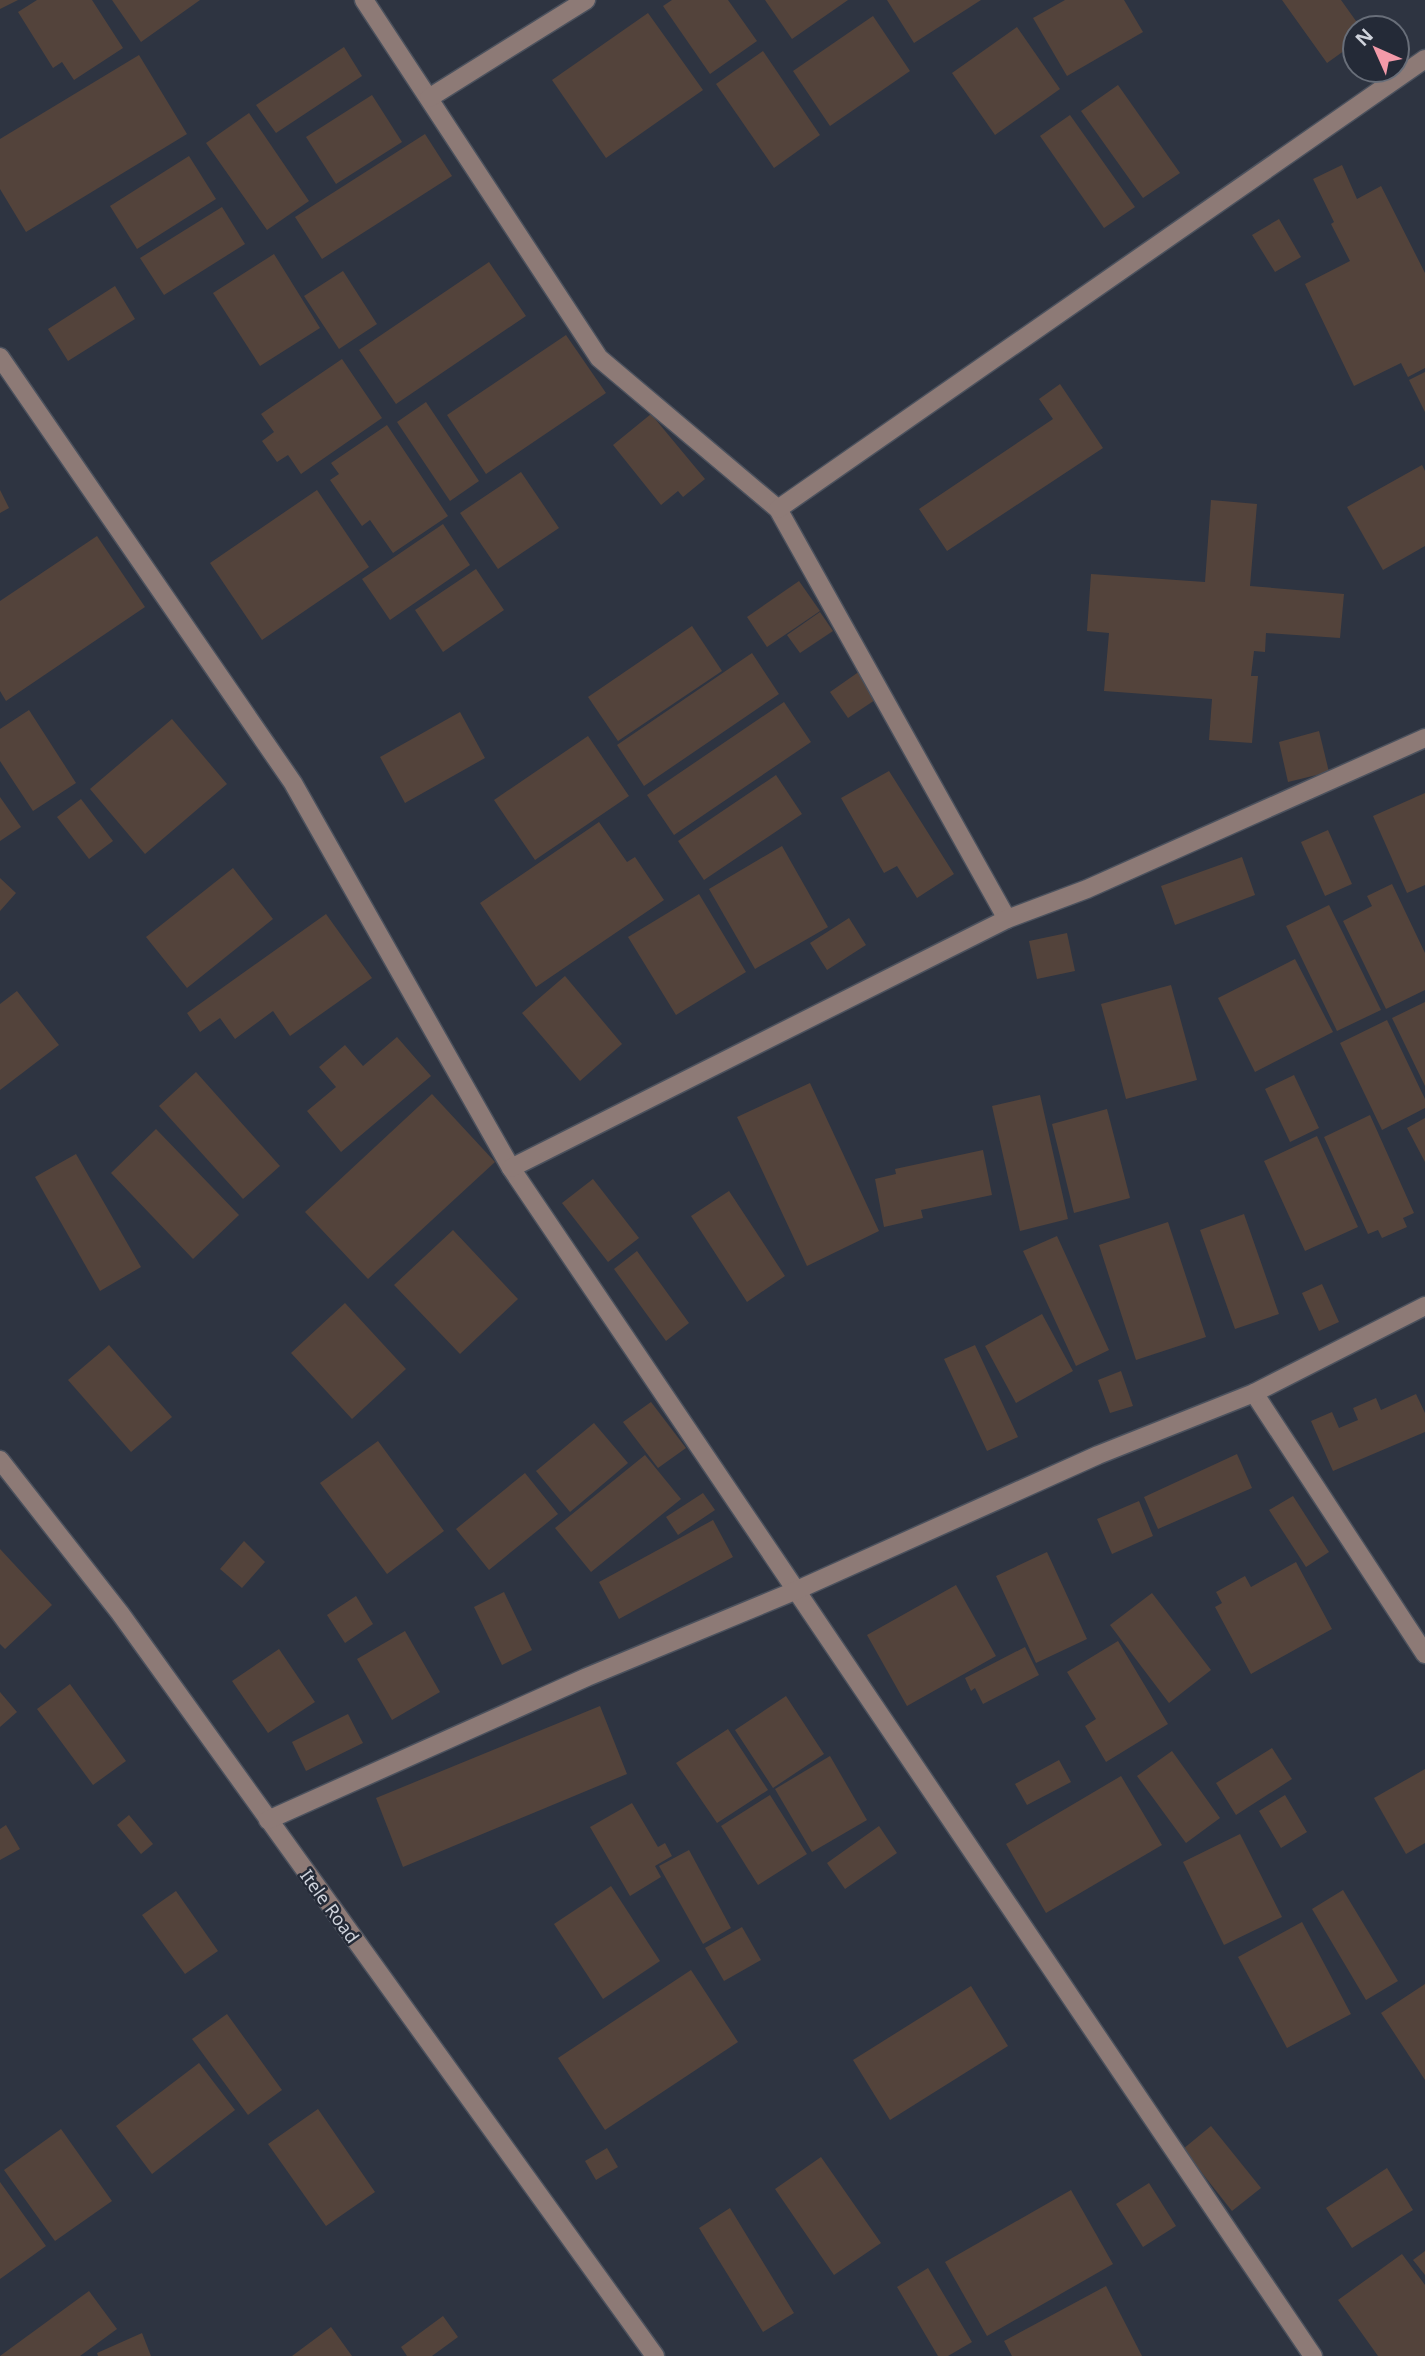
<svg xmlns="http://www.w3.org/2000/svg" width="1425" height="2356" font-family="'Noto Sans',sans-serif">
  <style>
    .building { fill: #53433b }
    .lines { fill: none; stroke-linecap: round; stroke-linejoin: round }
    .minor-casing { stroke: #4b515d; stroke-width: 21 }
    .minor { stroke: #8d7a76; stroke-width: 18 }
    .labels { text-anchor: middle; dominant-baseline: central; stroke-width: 5; stroke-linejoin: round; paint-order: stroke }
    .street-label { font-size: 18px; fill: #cfd3dc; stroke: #242a37 }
  </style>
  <rect width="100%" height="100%" fill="#2e3441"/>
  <g class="building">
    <path d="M0,0h18l-18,9z"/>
    <path d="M37,0h55l31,48 -49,32 -12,-18 -9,6 -35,-56z"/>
    <path d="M112,0h88l-59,42z"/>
    <path d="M672,0h56l29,41 -47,33 -47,-68z"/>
    <path d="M765,0h83l-56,39z"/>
    <path d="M887,0h94l-67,43z"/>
    <path d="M1065,0h59l19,32 -76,44 -34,-58z"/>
    <path d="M1282,0h59l20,28h-6v15l-28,20z"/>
    <path d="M648,13l55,77 -97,68 -54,-78z"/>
    <path d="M873,16l37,55 -80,55 -37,-55z"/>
    <path d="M1017,27l43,62 -65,46 -43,-62z"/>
    <path d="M344,47l18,29 -86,57 -20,-28z"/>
    <path d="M763,51l57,84 -46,33 -58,-84z"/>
    <path d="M139,55l48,79 -161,98 -26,-43v-50z"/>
    <path d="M1118,85l62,88 -37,25 -62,-87z"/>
    <path d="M372,95l30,47 -66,42 -30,-47z"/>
    <path d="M249,113l60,88 -42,29 -61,-87z"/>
    <path d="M1070,115l65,92 -31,21 -64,-92z"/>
    <path d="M425,134l27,42 -130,83 -27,-42z"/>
    <path d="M189,156l27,43 -79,50 -27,-43z"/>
    <path d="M1342,165l15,34 24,-13 44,87v95l-17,9 -7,-14 -47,23 -49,-102 45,-23 -19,-37 3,-2 -21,-43z"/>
    <path d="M222,207l23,37 -81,51 -24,-37z"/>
    <path d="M1279,219l22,38 -26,15 -23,-37z"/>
    <path d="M274,254l46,74 -60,38 -47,-73z"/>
    <path d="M489,262l37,54 -130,88 -37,-54z"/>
    <path d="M343,271l34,53 -38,25 -35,-53z"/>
    <path d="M115,286l20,33 -67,42 -20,-32z"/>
    <path d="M566,335l40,58 -120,81 -39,-59z"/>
    <path d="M342,359l40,59 -81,56 -13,-19 -11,7 -15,-21 12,-9 -13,-18z"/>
    <path d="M1425,372v40l-16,-32z"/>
    <path d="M1060,384l43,64 -156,103 -28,-42 134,-90 -14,-20z"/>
    <path d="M426,402l53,79 -29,20 -53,-79z"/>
    <path d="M651,414l54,65 -22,18 -5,-6 -17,14 -48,-60z"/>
    <path d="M387,425l61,91 -55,37 -23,-33 -8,6 -32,-46 9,-6 -8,-11z"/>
    <path d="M1422,465l3,6v75l-42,24 -36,-63z"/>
    <path d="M521,472l38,56 -61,41 -38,-56z"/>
    <path d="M0,490l9,18 -9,5z"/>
    <path d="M317,490l52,77 -107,73 -52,-77z"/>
    <path d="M1211,500l46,4 -7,82 94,8 -4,44 -74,-5 -1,19 -11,-1 -3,25h7l-6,67 -43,-3 3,-41 -108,-8 5,-58 -22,-2 4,-57 114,8z"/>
    <path d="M443,524l27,41 -80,55 -28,-41z"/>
    <path d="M97,536l48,71 -139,94 -6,-10v-90z"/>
    <path d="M476,569l28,41 -61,42 -28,-42z"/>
    <path d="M799,581l21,30 -53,36 -20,-30z"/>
    <path d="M820,612l13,19 -33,22 -13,-18z"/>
    <path d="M692,626l30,45 -104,70 -30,-44z"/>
    <path d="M752,653l27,41 -135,92 -27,-41z"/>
    <path d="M860,671l18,27 -30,20 -18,-26z"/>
    <path d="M784,702l27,40 -137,93 -27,-40z"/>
    <path d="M29,710l47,73 -43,28 -33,-50v-32z"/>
    <path d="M460,712l25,46 -80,45 -25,-46z"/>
    <path d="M172,719l55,65 -82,70 -55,-65z"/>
    <path d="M1319,731l10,41 -41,10 -9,-40z"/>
    <path d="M588,736l41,60 -94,64 -41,-60z"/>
    <path d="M889,771l65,103 -37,24 -20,-32 -13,7 -43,-75z"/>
    <path d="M776,775l26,39 -98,66 -26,-39z"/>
    <path d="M1425,793v92l-18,8 -34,-77z"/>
    <path d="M0,797l21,30 -21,14z"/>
    <path d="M81,799l32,42 -24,18 -32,-42z"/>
    <path d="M599,822l28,40 8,-5 29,43 -128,87 -56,-84z"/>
    <path d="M1328,830l24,54 -27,12 -24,-54z"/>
    <path d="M782,846l46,81 -73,42 -46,-80z"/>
    <path d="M1242,857l13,38 -80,30 -14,-39z"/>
    <path d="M233,868l40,51 -86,69 -41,-51z"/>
    <path d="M0,878l16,15 -16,18z"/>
    <path d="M1392,884l33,69v37l-39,19 -43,-88 29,-15 -5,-10z"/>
    <path d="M699,894l47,78 -70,43 -48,-78z"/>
    <path d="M1329,905l52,105 -44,21 -51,-105z"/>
    <path d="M326,914l46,64 -82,58 -17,-25 -38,28 -15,-21 -20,14 -13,-19z"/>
    <path d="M849,918l17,27 -39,25 -17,-27z"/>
    <path d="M1067,933l8,38 -38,8 -8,-38z"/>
    <path d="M1295,959l38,73 -78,40 -37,-74z"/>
    <path d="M565,976l57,68 -42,37 -58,-68z"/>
    <path d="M1171,985l26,95 -71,19 -25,-95z"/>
    <path d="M17,991l42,54 -59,45v-86z"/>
    <path d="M1425,1002v84l-33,-68z"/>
    <path d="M1387,1020l38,79v9l-43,22 -42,-87z"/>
    <path d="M397,1037l34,39 -90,76 -34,-41 29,-24 -17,-20 26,-22 18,21z"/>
    <path d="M196,1072l84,94 -37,33 -84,-93z"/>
    <path d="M1294,1075l25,53 -29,14 -25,-53z"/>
    <path d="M810,1083l69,148 -72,35 -70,-149z"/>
    <path d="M432,1094l63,68 -127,117 -63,-67z"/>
    <path d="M1040,1095l28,124 -48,12 -28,-125z"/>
    <path d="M1107,1109l23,89 -56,15 -22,-89z"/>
    <path d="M1370,1115l44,98 -11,5 4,9 -25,11 -4,-8 -10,4 -44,-97z"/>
    <path d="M1425,1118v44l-18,-34z"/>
    <path d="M156,1129l83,86 -46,44 -82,-86z"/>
    <path d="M1317,1136l41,91 -53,24 -41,-90z"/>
    <path d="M983,1150l9,45 -71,15 2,8 -39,9 -9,-48 21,-5 -1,-5z"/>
    <path d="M76,1154l65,113 -41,24 -65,-114z"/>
    <path d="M593,1179l46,59 -31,24 -46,-59z"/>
    <path d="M729,1191l56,85 -38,26 -56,-86z"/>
    <path d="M1244,1214l35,100 -44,15 -35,-99z"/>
    <path d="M1168,1222l38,115 -70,23 -37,-115z"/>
    <path d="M453,1230l65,69 -58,55 -66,-69z"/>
    <path d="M1057,1236l52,114 -33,16 -53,-115z"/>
    <path d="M637,1251l52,72 -23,18 -52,-72z"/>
    <path d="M1322,1284l17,38 -20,9 -17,-38z"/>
    <path d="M345,1303l61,66 -54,50 -61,-66z"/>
    <path d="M1042,1314l31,57 -57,32 -31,-57z"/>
    <path d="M109,1345l63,72 -41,35 -63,-72z"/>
    <path d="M975,1345l43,92 -31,14 -43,-92z"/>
    <path d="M1121,1371l12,35 -23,7 -12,-33z"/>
    <path d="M1416,1394l9,19v19l-92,39 -22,-50 21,-9 7,16 19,-8 -5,-12 23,-10 5,12z"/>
    <path d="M651,1402l35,46 -28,20 -35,-46z"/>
    <path d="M594,1423l34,40 -58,49 -34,-41z"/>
    <path d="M378,1441l66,90 -57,43 -67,-91z"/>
    <path d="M1237,1454l15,34 -94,41 -14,-32z"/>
    <path d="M645,1455l36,44 -90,73 -36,-44z"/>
    <path d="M525,1473l33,41 -69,56 -33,-41z"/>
    <path d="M703,1493l12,17 -37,25 -12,-18z"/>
    <path d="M1293,1496l36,56 -23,15 -37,-57z"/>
    <path d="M1139,1501l14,35 -41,18 -15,-35z"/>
    <path d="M713,1520l20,37 -114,62 -20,-37z"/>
    <path d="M244,1541l21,21 -23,26 -22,-19z"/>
    <path d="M0,1549l52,56 -47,44 -5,-5z"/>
    <path d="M1047,1552l40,87 -51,24 -40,-87z"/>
    <path d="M1296,1562l36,67 -81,45 -36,-67 7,-4 -6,-11 29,-16 6,11z"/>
    <path d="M956,1585l40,71 -89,50 -40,-71z"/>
    <path d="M504,1592l28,58 -30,15 -28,-58z"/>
    <path d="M1152,1593l59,77 -42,33 -59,-78z"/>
    <path d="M356,1596l17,28 -28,19 -18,-28z"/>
    <path d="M405,1631l35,61 -48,28 -35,-61z"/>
    <path d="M1118,1641l50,83 -62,38 -21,-36 11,-7 -29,-47z"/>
    <path d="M1025,1647l14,28 -56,29 -8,-16 -4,3 -6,-13z"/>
    <path d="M279,1649l36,53 -47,31 -36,-52z"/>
    <path d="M70,1684l56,77 -33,24 -56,-76z"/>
    <path d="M0,1692l17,20 -17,15z"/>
    <path d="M786,1696l38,58 -51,34 -38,-58z"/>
    <path d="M600,1706l27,68 -224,93 -27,-69z"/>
    <path d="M348,1714l15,29 -57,28 -14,-29z"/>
    <path d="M728,1729l40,61 -51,33 -41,-60z"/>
    <path d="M1272,1748l20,31 -56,36 -20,-32z"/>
    <path d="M1172,1751l48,67 -34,25 -49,-67z"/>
    <path d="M830,1756l37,64 -55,32 -37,-63z"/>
    <path d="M1059,1760l12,22 -44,23 -12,-21z"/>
    <path d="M1425,1769v74l-19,11 -32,-56z"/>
    <path d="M1121,1776l41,69 -116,68 -40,-69z"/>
    <path d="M770,1795l37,59 -49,31 -37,-59z"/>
    <path d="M1285,1795l22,37 -26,16 -22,-37z"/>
    <path d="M632,1803l26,44 7,-4 7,13 -17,10 6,11 -31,19 -40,-69z"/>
    <path d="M129,1815l24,29 -12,10 -24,-29z"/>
    <path d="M6,1825l14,24 -20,11v-31z"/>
    <path d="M879,1826l18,27 -52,36 -18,-26z"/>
    <path d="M1240,1834l42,83 -58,28 -41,-83z"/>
    <path d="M689,1850l42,78 -28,16 -44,-78z"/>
    <path d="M611,1886l49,75 -57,38 -49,-75z"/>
    <path d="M1343,1890l55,91 -32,19 -54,-91z"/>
    <path d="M176,1891l42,60 -33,23 -43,-59z"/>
    <path d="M1302,1922l49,92 -64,34 -49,-91z"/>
    <path d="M742,1927l19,33 -37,21 -19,-33z"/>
    <path d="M691,1970l47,72 -133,88 -47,-72z"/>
    <path d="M1425,1984v96l-44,-67z"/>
    <path d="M971,1986l37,60 -118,74 -37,-60z"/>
    <path d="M227,2014l55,76 -34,25 -56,-76z"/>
    <path d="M199,2063l36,47 -83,64 -36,-48z"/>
    <path d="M318,2109l57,83 -49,34 -58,-82z"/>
    <path d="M1211,2126l50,62 -29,23 -49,-62z"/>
    <path d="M61,2129l51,72 -57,40 -51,-71z"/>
    <path d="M607,2148l11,19 -22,13 -11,-19z"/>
    <path d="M821,2157l60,86 -47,32 -59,-86z"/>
    <path d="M1387,2168l26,42 -61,38 -26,-40z"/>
    <path d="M0,2182l46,64 -46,33z"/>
    <path d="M1149,2183l27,43 -33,21 -27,-43z"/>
    <path d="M1071,2190l42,74 -126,72 -42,-74z"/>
    <path d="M730,2208l64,105 -31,19 -64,-104z"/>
    <path d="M1425,2251v24l-12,-15z"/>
    <path d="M1402,2254l23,31v71h-47l-40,-56z"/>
    <path d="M928,2268l44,74 -24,14h-10l-41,-69z"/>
    <path d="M1106,2286l36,70h-130l-8,-15z"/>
    <path d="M89,2291l28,38 -37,27h-80z"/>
    <path d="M443,2316l15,21 -26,19h-25l-6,-9z"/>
    <path d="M331,2327l21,29h-60z"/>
    <path d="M142,2333l9,23h-53l-1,-3z"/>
  </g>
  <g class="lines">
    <g class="minor-casing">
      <g id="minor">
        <path d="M364,0l235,358 179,151 229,410"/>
        <path d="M429,98l157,-98"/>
        <path d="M0,357l293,426 218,385 802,1188"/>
        <path d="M778,509l647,-450"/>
        <path d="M511,1168l496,-249 80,-30 338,-151"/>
        <path d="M1254,1393l171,261"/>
        <path d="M0,1460l120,153 535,743"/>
        <path d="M268,1820l319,-143 210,-87 301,-135 156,-62 171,-87"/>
      </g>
    </g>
    <use href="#minor" class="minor"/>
  </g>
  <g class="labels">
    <g class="street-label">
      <text transform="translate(330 1906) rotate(54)">Itele Road</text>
    </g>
  </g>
  <g transform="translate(1376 49) rotate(315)"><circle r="33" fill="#242a37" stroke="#686e79" stroke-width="2"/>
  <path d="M0-5L12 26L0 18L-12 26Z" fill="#f39aa9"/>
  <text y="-10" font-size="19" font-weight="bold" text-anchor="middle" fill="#cfd3dc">N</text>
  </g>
</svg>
